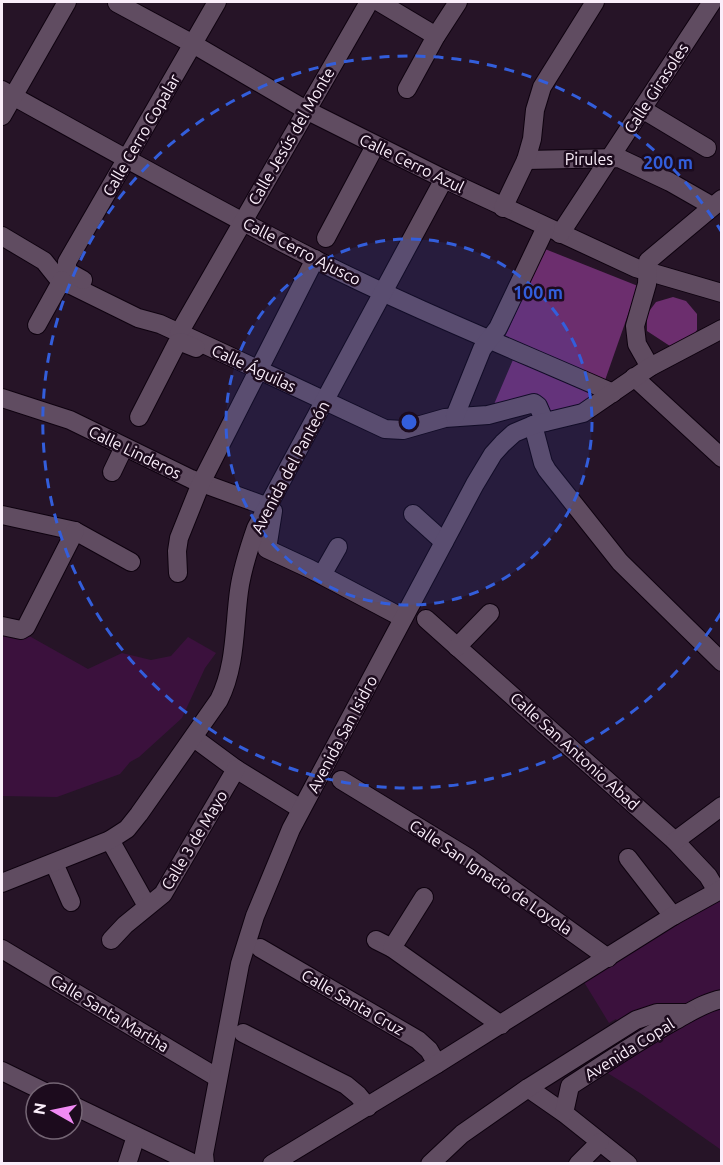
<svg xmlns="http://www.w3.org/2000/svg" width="723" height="1165" font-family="Ubuntu,sans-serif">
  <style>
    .green { fill: #3b113d }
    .building { fill: #6c2e6e }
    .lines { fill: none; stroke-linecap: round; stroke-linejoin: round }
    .minor-casing { stroke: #0e020f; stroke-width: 20 }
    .minor { stroke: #604c61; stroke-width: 18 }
    .ring { fill: none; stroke: #335edb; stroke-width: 3; stroke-dasharray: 10 8 }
    .labels { text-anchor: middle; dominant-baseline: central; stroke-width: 5; stroke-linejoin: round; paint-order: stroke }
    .street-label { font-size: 16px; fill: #faeefa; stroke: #1c0b1d }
    .centre { fill: #335edb; stroke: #1c0b1d; stroke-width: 3 }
    .ring-label { font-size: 18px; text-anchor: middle; font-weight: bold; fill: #335edb; stroke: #1c0b1d; stroke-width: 5; stroke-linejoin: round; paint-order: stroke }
  </style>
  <rect width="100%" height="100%" fill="#261427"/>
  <g class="green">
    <path d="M2,630l29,7 57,32 34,-16 29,7 20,-4 17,-19 28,16 -11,15 -23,50 -43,39 -9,5 -10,12 -63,23 -55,-1z"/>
    <path d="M721,896v252l-1,1 -80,-56 -39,-24 27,-27 -7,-9 2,-2 -7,-12 -7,4 -25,-41z"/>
  </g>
  <g class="building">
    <path d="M545,249l93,37 -35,100 -101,-43z"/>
    <path d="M673,297l13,4 11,13v16l-9,12 -15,6 -26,-17v-17l9,-12z"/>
    <path d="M515,355l85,41 -13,9 -36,11 -6,-14 -53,7z"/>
  </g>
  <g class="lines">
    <g class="minor-casing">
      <g id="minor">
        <path d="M379,2l57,34"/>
        <path d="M117,3l76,41 113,66 138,69 192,89 86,25"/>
        <path d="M407,89l29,-53 22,-34"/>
        <path d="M2,90c103,57 206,115 312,169 97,49 199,90 299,134"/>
        <path d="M642,109l65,39"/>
        <path d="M2,116l65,-114"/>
        <path d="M526,160l93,-2 51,24 42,24"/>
        <path d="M503,208l23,-48 6,-21 3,-29 7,-23 53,-85"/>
        <path d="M560,234l152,-232"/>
        <path d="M2,236l42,25 12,15 17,10 65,32 22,6 50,23 175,82 18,1 42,-12 43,-3 46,-12 4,3 7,16"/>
        <path d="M326,238l49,-92"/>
        <path d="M83,280l-16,-9v-9l150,-260"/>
        <path d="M37,325l25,-45"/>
        <path d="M179,333l190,-331"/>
        <path d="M650,367l-13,-23 -2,-18 12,-42 1,-23 74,-62"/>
        <path d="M634,377l88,81"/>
        <path d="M2,398l68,22 121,59 77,28 5,4 -6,38 43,20 93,49"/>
        <path d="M455,416l27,-67 16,-21 48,-101"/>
        <path d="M139,417l38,-74 4,-1 15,6"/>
        <path d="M533,425l10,38 4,7 73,92 102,100"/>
        <path d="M112,472l12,-25"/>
        <path d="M413,514l31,28"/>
        <path d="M2,515l73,16 56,31"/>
        <path d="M178,573l-1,-22 2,-13 22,-55 114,-224"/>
        <path d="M322,575l16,-28"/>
        <path d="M426,619l249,222 33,35 9,15"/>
        <path d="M2,626l19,4 5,-3 49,-96"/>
        <path d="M457,647l33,-34"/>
        <path d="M194,738l42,31 65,40"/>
        <path d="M341,780l128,78 139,100"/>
        <path d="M110,840l37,66"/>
        <path d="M675,841l47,-35"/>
        <path d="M628,858l45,58"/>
        <path d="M54,863l17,39"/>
        <path d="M2,883l108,-43 17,-11 12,-15 80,-114c17,-34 15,-72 20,-109 3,-22 10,-43 17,-63l188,-349"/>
        <path d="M111,940l14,-15 38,-31 73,-125"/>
        <path d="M376,940l16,8 109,77"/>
        <path d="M260,948l158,92 11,10 8,14"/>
        <path d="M392,948l32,-51"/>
        <path d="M2,949l216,129"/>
        <path d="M243,1033l103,52 12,10 10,12"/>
        <path d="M2,1071l45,22"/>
        <path d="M528,1088l36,25 64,51"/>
        <path d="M72,1105l123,59"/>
        <path d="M564,1113l6,-27c34,-22 68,-45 104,-65 15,-8 31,-19 48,-22"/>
        <path d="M127,1164l9,-28"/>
        <path d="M205,1164l-1,-10 36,-190 15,-48 36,-87 184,-345 18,-30 10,-11 11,-10 19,-8 50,-12 67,-46 72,-38"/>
        <path d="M272,1164l165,-100 236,-148 49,-27"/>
        <path d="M430,1164l32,-30 66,-46 108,-68 21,-7h31"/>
        <path d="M578,1164l22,-22"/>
      </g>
    </g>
    <use href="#minor" class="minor"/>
  </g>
  <circle cx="409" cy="422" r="183" fill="#335edb" fill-opacity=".12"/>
  <g class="ring">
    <circle cx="409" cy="422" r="183"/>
    <path d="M721 613A366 366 0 1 1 721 231"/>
  </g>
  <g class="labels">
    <g class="street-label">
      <text transform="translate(656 88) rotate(-57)">Calle Girasoles</text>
      <text transform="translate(141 135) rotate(-60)">Calle Cerro Copalar</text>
      <text transform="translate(291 136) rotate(-60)">Calle Jesús del Monte</text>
      <text x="589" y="159">Pirules</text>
      <text transform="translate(412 163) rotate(26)">Calle Cerro Azul</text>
      <text transform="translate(302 251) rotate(27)">Calle Cerro Ajusco</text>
      <text transform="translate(254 368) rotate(25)">Calle Águilas</text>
      <text transform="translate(135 452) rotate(26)">Calle Linderos</text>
      <text transform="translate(290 467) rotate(-62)">Avenida del Panteón</text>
      <text transform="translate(342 734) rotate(-62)">Avenida San Isidro</text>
      <text transform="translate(575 751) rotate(42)">Calle San Antonio Abad</text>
      <text transform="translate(194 840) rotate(-59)">Calle 3 de Mayo</text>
      <text transform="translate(491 877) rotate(34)">Calle San Ignacio de Loyola</text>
      <text transform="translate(353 1002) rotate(30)">Calle Santa Cruz</text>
      <text transform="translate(110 1013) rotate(31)">Calle Santa Martha</text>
      <text transform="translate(629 1049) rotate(-32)">Avenida Copal</text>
    </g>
  </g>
  <circle cx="409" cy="422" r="9" class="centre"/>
  <g class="ring-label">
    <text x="668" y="169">200 m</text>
    <text x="538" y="299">100 m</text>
  </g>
  <rect width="723" height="1165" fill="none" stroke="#faeefa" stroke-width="6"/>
  <g transform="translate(54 1111) rotate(279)"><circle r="28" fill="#1c0b1d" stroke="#756675" stroke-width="1.5"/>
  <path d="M0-4.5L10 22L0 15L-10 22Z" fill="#f18af4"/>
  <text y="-9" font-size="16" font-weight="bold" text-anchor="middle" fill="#faeefa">N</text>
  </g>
</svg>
